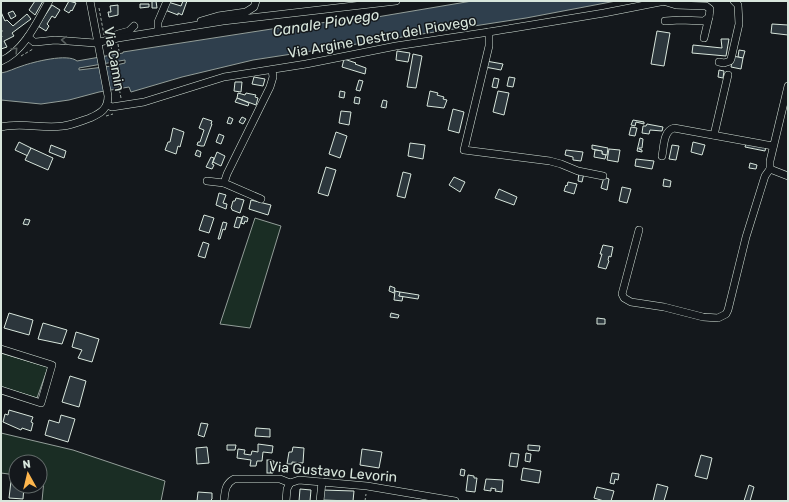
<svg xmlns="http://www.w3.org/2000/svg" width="789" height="502" font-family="Rubik,sans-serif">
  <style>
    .green { fill: #1a2d24; stroke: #939e99 }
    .water { fill: #2f3f4d; stroke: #939e99; fill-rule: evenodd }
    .building { fill: #2c363c; stroke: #d8e6dc }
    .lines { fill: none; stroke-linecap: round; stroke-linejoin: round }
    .minor-casing { stroke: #d8e6dc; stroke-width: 8 }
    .path { stroke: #9da8a2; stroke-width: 1; stroke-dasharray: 3 2; stroke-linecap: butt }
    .minor { stroke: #14181c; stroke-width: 7 }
    .oneway { stroke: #59605f }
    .labels { text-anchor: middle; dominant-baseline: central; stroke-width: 3; stroke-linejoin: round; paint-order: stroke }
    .street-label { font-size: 14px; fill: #d8e6dc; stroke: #14181c }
    .water-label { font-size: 15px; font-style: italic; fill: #d8e6dc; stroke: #14181c }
  </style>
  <rect width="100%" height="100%" fill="#14181c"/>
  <g class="green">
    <path d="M255,218l26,8 -31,102 -30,-4z"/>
    <path d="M1,353l47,14 -11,31 -36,-11z"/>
    <path d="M1,433l72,17 92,31 -4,20h-119l2,-21 -4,-1v-17h-24v13l-15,-2z"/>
  </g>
  <path class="water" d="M472,1h144l-90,17 -273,42 -71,17 -51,15 -2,-5 -30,5 -30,8 -28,4 -40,-4v-27c7,-1 14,-5 21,-7 11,-4 46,-13 55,-5l46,-8v-1l168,-26 86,-9zM125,60v3l-13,3 -33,4v-2z"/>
  <g class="building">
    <path d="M35,1h8l-8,14 -6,-5z"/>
    <path d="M69,1l7,2 -4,8 -1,-1 -2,3 -5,-3z"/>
    <path d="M152,1h4l1,7h-5z"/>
    <path d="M183,1h4l-5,14 -4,-2v2l-13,-5 3,-8 13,4z"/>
    <path d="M140,4h9v3l-9,1z"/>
    <path d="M52,5l8,5 -5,8 -3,-2 -5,8 2,2 -3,5 -8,-5z"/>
    <path d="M118,5v10l-9,2 -1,-5h3l-1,-6z"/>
    <path d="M13,11l3,5 -5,3 -3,-6z"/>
    <path d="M1,12l4,9 2,-1 6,6 14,-12 4,5 -19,14 2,3 -10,5 3,6 -6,2v-12h1l-1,-3 1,-3 -1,-3z"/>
    <path d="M772,24l16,1v10l-17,-2z"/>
    <path d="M657,31l13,2 -6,33 -13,-2z"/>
    <path d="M721,39h8l-3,17 -34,-3 1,-8 29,3z"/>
    <path d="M739,50l6,1 -2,7 -5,-1z"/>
    <path d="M397,51l13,2 -2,9 -12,-2z"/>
    <path d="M413,54l9,2 -6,32 -9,-1z"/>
    <path d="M733,56l10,2 -2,11 -10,-2z"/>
    <path d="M344,59l12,4 -1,1 11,4 -1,6 -23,-7z"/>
    <path d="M486,61l17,3 -2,6 -16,-3z"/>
    <path d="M719,70l5,1 -1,7 -5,-1z"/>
    <path d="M254,77l11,2 -2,7 -11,-2z"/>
    <path d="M509,77l6,1 -2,9 -6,-1z"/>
    <path d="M494,78l5,1 -2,9 -5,-1z"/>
    <path d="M359,80l4,1 -3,10 -4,-1z"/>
    <path d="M235,82h7l-1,10 -7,-1z"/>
    <path d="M340,91l5,1 -1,6 -5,-1z"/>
    <path d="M430,91l8,2 -1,2 7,2 -1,2 4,1 -3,8 -17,-2z"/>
    <path d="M498,91l11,2 -5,22 -11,-3z"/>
    <path d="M238,93l7,2 1,-2 10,2 -1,2 3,1 -2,7 -19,-7z"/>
    <path d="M355,97l5,1 -1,6 -5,-1z"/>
    <path d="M237,98l12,5 -1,3 -13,-4z"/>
    <path d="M383,100l4,1 -1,7 -5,-1z"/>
    <path d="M453,109l11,3 -5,21 -11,-3z"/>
    <path d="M341,111l10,1 -2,13 -10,-2z"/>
    <path d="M229,117l4,2 -2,5 -4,-1z"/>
    <path d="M242,117l4,2 -3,5 -4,-2z"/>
    <path d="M203,118l9,3 -1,3h1l-8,22h-3l-4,-1 1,-3h2l4,-12 -5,-2z"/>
    <path d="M633,120l11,2v2l-8,-2 -1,4 -4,-1z"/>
    <path d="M647,124l16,3 -1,4 -12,-1 -1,4 -7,-1 1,-7h3z"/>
    <path d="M631,127l6,1 -2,8 -6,-1z"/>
    <path d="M173,128l11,4 -4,15 -2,-1 -2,8 -11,-4 3,-8h2z"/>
    <path d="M336,132l11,4 -7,22 -11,-4z"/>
    <path d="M219,134l5,2 -3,8 -5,-2z"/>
    <path d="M640,138l3,1 -1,9h-3v1l3,1v2l-5,-1z"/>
    <path d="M19,142l12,6 -3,8 -13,-6z"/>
    <path d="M693,142l12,3 -3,10 -11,-3z"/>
    <path d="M410,143l15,2 -2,14 -15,-3z"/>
    <path d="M746,143l20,3 -1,5 -20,-4z"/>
    <path d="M51,145l15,6 -2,7 -15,-6z"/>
    <path d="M592,145l16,3 -1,7 -5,-1v-3l-10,-2z"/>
    <path d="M672,145l7,1 -3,14 -7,-1z"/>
    <path d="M31,148l22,10 -5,12 -23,-10z"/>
    <path d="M609,149l11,1 -2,12 -11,-2z"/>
    <path d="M197,150l4,2 -1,5 -5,-2z"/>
    <path d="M566,150l17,2 -2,9 -8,-1v-3l-8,-2z"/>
    <path d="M595,150l7,1v3l4,1 -1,4 -11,-2z"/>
    <path d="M217,152l8,4 -4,10 -8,-4z"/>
    <path d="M211,157l3,1 -2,6 2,1 -2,4 -6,-2z"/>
    <path d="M636,159l18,2 -2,8 -17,-3z"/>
    <path d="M750,163l7,2 -1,4 -7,-1z"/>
    <path d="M326,167l10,3 -8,26 -10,-3z"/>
    <path d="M403,172l8,2 -6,24 -8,-2z"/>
    <path d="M579,172l5,1 -2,9 -4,-1z"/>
    <path d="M454,177l11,5 -5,10 -11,-7z"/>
    <path d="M604,177l5,2 -2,11 -6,-2z"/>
    <path d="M664,179l7,2 -1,6 -7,-1z"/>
    <path d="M568,182l9,2 -3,10 -10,-3 2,-6 1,1z"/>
    <path d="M622,187l9,2 -4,14 -8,-2z"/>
    <path d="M499,189l18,8 -3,8 -19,-7z"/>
    <path d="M219,193l7,2 -3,8 4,1 -1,5 -10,-4z"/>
    <path d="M236,198l8,2 -4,13 -8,-3v-1l-1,-1 2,-7h2z"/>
    <path d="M251,200l20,5 -3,10 -19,-6z"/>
    <path d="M204,215l10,3 -5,15 -10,-3z"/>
    <path d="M243,216l5,2 -1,4 -2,-1 -1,3 -3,-1z"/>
    <path d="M237,217l5,1 -3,10 -5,-1z"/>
    <path d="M25,219l5,1 -2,5 -5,-1z"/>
    <path d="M223,222l4,1 -2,7 -2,-1 -3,10h-2z"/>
    <path d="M203,242l6,2 -4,14 -7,-2z"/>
    <path d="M603,245l10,2 -2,10 -2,-1 -1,4 1,1 -3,8 -8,-2 4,-13h-2z"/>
    <path d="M390,286l5,2 -1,5 -5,-2z"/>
    <path d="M395,291l5,1 -1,4h4l-1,5 -8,-1z"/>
    <path d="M400,292l19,3 -1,4 -19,-3z"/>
    <path d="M9,313l24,7 -4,15 -25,-7z"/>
    <path d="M391,313l8,2 -1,3 -8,-1z"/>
    <path d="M597,318l8,1v5h-8z"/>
    <path d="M43,323l24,7 -5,14 -24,-5z"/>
    <path d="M76,332l23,7 -7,23 -14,-4 4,-8 -10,-3z"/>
    <path d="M70,376l16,5 -7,26 -17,-5z"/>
    <path d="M9,410l24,7 -2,5 2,1 -2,8 -9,-3 -1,2 -18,-8 2,-8 3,1z"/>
    <path d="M61,415l14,4 -7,23 -23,-7 4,-15 10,3z"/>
    <path d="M201,423l7,1 -4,13 -6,-2z"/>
    <path d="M256,428l14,1v8l-15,-1z"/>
    <path d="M258,444l15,2 -1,7 -9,-1 -1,9h-5l-1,5h-6l1,-6 -14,-2 1,-9 7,1 -1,4 7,1 1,-4 6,1z"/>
    <path d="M227,445h9l-1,5h-8z"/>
    <path d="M528,445l12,1 -1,5 -11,-1z"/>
    <path d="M207,447l2,16 -12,1 -1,-16z"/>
    <path d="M293,447l11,1 -1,15 -11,-1v2h-5l2,-12h3z"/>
    <path d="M362,449l20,3 -3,16 -19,-3z"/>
    <path d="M511,453l8,1 -2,13 -8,-1z"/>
    <path d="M526,453l5,1 -1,8 -5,-1z"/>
    <path d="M701,455l11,3 -5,21 -12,-3z"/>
    <rect x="267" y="460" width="4" height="13"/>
    <path d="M271,461h3l-1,12h-2z"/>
    <path d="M523,468l18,3 -2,12 -18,-3z"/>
    <path d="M461,469l4,1 -1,6 -4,-1z"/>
    <path d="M612,473l7,1 -1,6 -3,-1 -1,5 -4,-1z"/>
    <path d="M468,475l6,1v2h3l-2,14 -9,-1z"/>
    <path d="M486,479l17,1 -1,12 -7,-1 1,-2 -5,-1v3l-7,-1z"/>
    <path d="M11,481l5,1v4h8l-1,13 -14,-1z"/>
    <path d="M657,484l11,3 -4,14h-11z"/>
    <path d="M749,485l5,2 -4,14h-6z"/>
    <path d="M597,487l17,4 -3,10h-7l-10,-3z"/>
    <path d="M300,489l11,1 -1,11h-11z"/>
    <path d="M322,490l32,1 -1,10 -32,-1z"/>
    <path d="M198,492l14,1v6l-2,2h-13z"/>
  </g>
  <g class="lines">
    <g class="minor-casing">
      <g id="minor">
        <path d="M663,1l13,4 30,1 4,3 -1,8 -5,4 -24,-1 -15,1"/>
        <path d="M201,21l17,-5 28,-4 8,-5 2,-6"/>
        <path d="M158,31v-9l9,-21"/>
        <path d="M489,32v14l-25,104 86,11 11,3 17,7 25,5"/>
        <path d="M118,34l11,-3 5,-5"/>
        <path d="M28,37l6,5h2l19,-2 40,3 23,-5 105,-17 173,-20"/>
        <path d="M704,38l5,-21"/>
        <path d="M1,61c23,-10 36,-39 48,-60"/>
        <path d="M719,62l5,1 6,-2 1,-2 8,-35 -1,-19 -4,-4"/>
        <path d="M788,86l-18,75v8l18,7"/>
        <path d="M107,105l5,2 32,-5 80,-25 82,-13 90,-18 93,-14 115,-19 61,-12"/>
        <path d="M1,127c21,-5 41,2 62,-1 9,-1 18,-5 27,-8 11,-5 18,-9 18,-22l-18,-95"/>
        <path d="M714,135l14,-60"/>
        <path d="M662,156c2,-9 1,-25 12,-28l99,18"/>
        <path d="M207,181l17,2"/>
        <path d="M261,199l-37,-16 3,-9 43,-87 3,-10 -1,-7"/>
        <path d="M639,230l-17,64 2,4 7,4 33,5 39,10 15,1 8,-4 2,-4 18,-73 19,-61 5,-7"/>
        <path d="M1,349l51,16 -11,38 -40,-13"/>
        <path d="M290,483l9,-3 68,6 88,15"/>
        <path d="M224,501c1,-10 1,-17 10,-22h46l10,4"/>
        <path d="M286,501l1,-12 3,-6"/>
        <path d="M320,501l2,-19"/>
      </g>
    </g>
    <g class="path">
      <path d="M99,8l5,27"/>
      <path d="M104,31l9,-1"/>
      <path d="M118,44l1,7"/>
      <path d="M111,46l10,52"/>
      <path d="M21,56l12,-7"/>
      <path d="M106,116l7,-2"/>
      <path d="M365,501l1,-7"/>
    </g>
    <use href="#minor" class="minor"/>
  </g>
  <defs><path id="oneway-chevron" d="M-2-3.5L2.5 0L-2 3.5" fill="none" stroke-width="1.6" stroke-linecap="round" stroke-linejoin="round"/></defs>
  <g class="oneway">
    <use href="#oneway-chevron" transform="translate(64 40) rotate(-176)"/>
    <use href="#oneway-chevron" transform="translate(15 50) rotate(-46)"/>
  </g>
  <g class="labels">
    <g class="street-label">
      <text transform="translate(382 37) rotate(-10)">Via Argine Destro del Piovego</text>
      <text transform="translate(114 59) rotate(80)">Via Camin</text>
      <text transform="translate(333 472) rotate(5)">Via Gustavo Levorin</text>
    </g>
    <g class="water-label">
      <text transform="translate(326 23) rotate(-9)">Canale Piovego</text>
    </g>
  </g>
  <rect width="789" height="502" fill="none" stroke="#d8e6dc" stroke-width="4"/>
  <g transform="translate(28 474) rotate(352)"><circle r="19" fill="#14181c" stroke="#626a69"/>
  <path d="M0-3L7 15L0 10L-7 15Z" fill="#ffb74d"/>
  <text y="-6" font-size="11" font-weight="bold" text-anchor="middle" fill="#d8e6dc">N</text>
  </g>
</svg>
